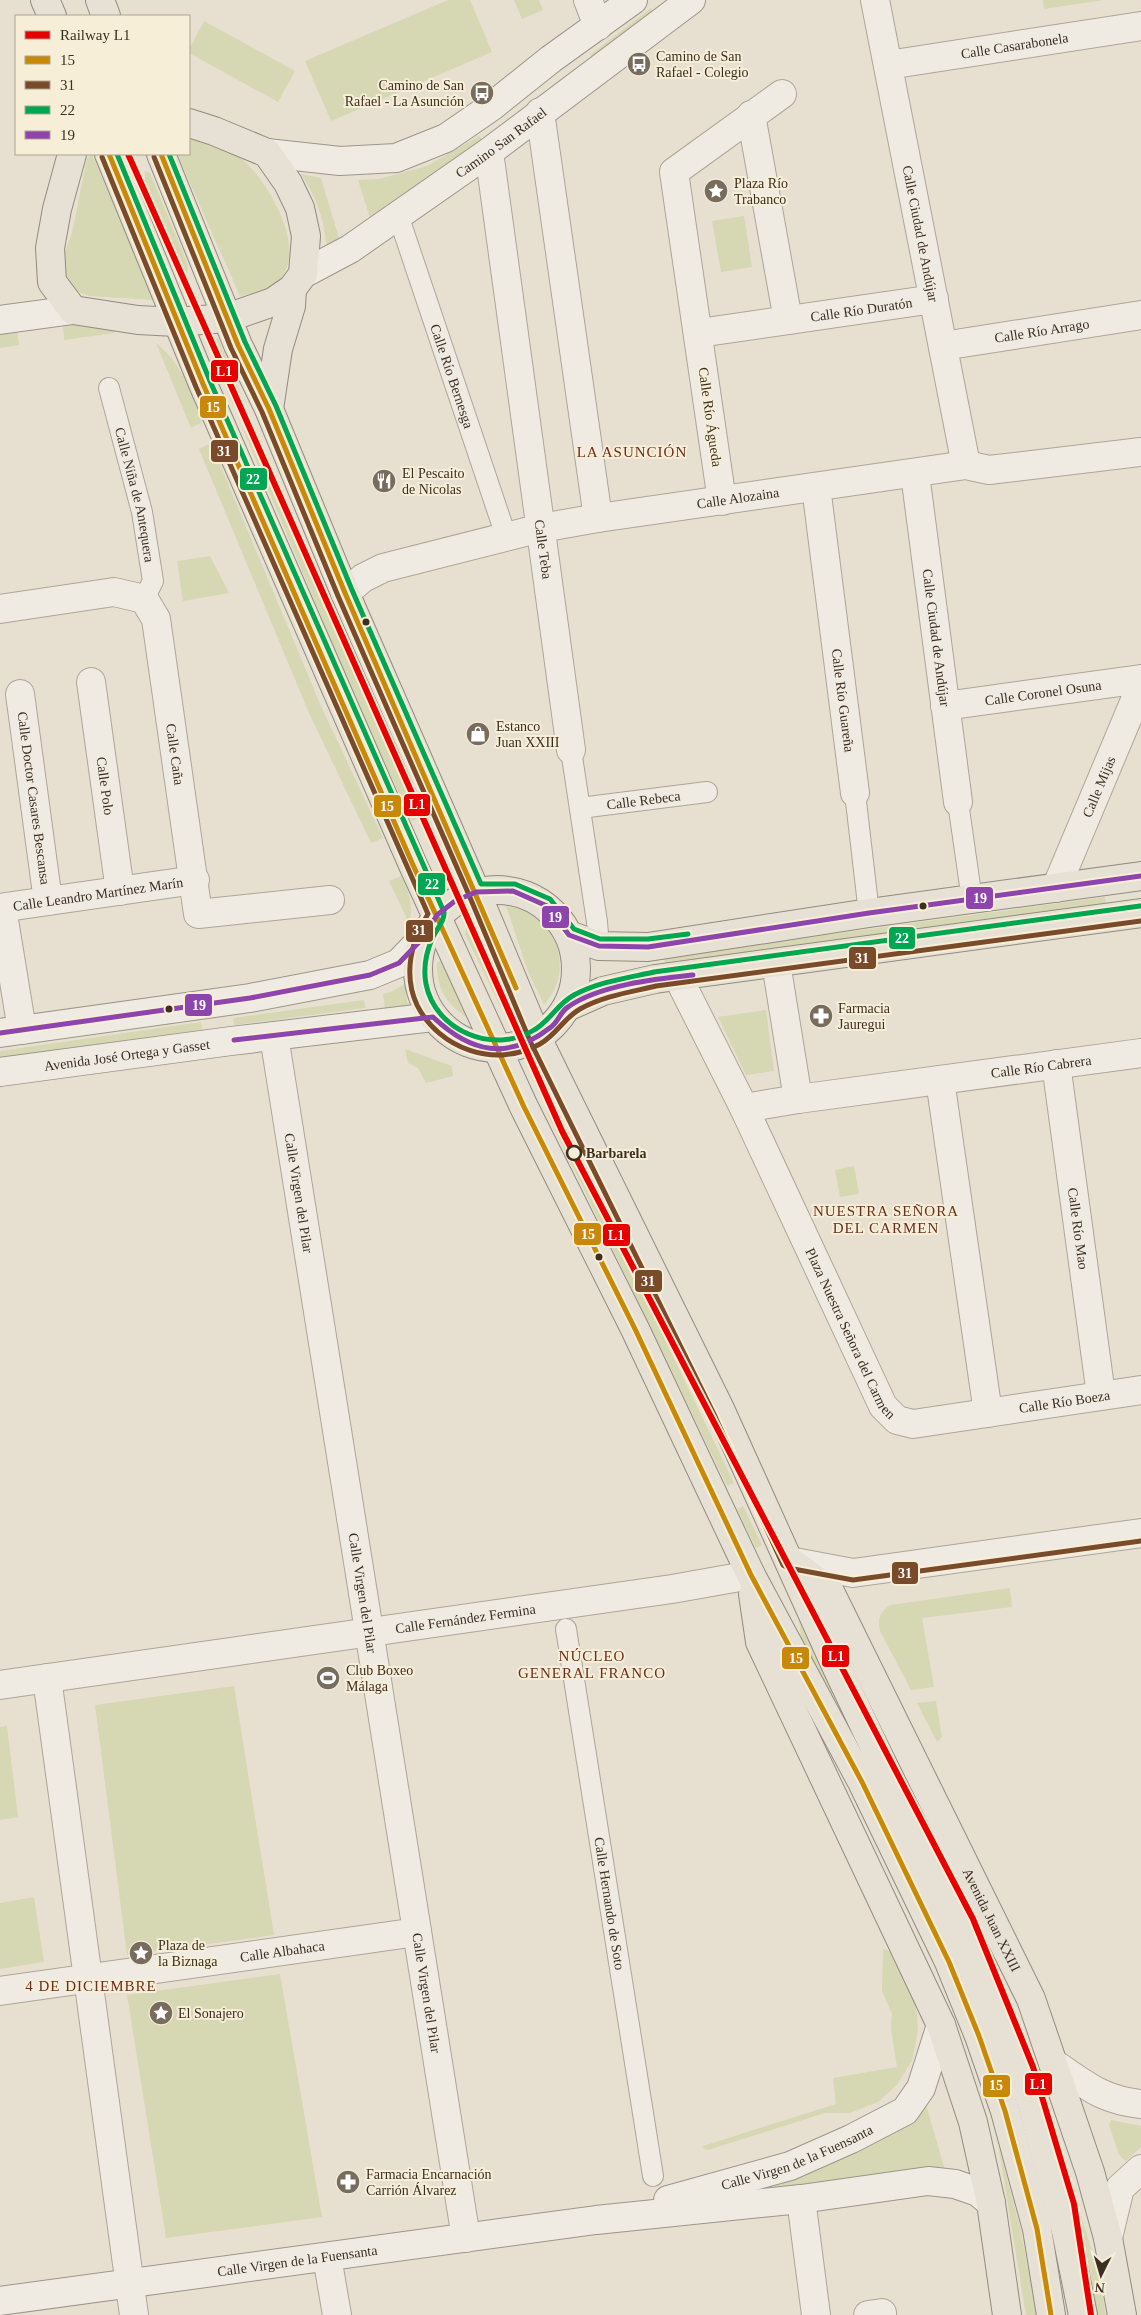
<svg xmlns="http://www.w3.org/2000/svg" width="1141" height="2315" font-family="'Times New Roman',serif">
  <style>
    .green { fill: #d6d7b3 }
    .lines { fill: none; stroke-linecap: round; stroke-linejoin: round }
    .pedestrian-casing { stroke: #ada599; stroke-width: 22 }
    .minor-casing { stroke: #ada599; stroke-width: 30 }
    .secondary-casing { stroke: #9c958a; stroke-width: 30 }
    .primary-casing { stroke: #928b80; stroke-width: 30 }
    .pedestrian { stroke: #efebe3; stroke-width: 20 }
    .minor { stroke: #efebe3; stroke-width: 28 }
    .secondary { stroke: #efebe3; stroke-width: 28 }
    .primary { stroke: #e6e1d4; stroke-width: 28 }
    .bus-1-casing { stroke: #f7eed8; stroke-width: 9 }
    .bus-2-casing { stroke: #f7eed8; stroke-width: 9 }
    .bus-3-casing { stroke: #f7eed8; stroke-width: 9 }
    .bus-4-casing { stroke: #f7eed8; stroke-width: 9 }
    .bus-1 { stroke: #c88808; stroke-width: 5 }
    .bus-2 { stroke: #7a4b2a; stroke-width: 5 }
    .bus-3 { stroke: #00a651; stroke-width: 5 }
    .bus-4 { stroke: #8e44ad; stroke-width: 5 }
    .rail-1-casing { stroke: #f7eed8; stroke-width: 10 }
    .rail-1 { stroke: #e60000; stroke-width: 6 }
    .bus-dot { fill: #3d2e20; stroke: #f7eed8; stroke-width: 2 }
    .stop-dot { fill: #f7eed8; stroke: #3d2e20; stroke-width: 2.5 }
    .labels { text-anchor: middle; dominant-baseline: central; stroke-width: 4; stroke-linejoin: round; paint-order: stroke }
    .street-label { font-size: 14px; fill: #3d2e20; stroke: #f7eed8 }
    .poi-label { font-size: 14px; fill: #3d2e20; stroke: #f7eed8; text-anchor: start }
    .stop-label { font-size: 14px; font-weight: bold; fill: #3d2e20; stroke: #f7eed8; text-anchor: start }
    .neighbourhood-label { font-size: 15px; letter-spacing: 1px; fill: #6b2e1e; stroke: #f7eed8 }
    .line-badge { stroke: #f7eed8; stroke-width: 2 }
    .badge-label { font-size: 14px; text-anchor: middle; font-weight: bold; fill: #fff }
  </style>
  <rect width="100%" height="100%" fill="#e7e0d1"/>
  <g class="green">
    <path d="M448,0h22l22,52 -161,69 -26,-60z"/>
    <path d="M514,0h25l4,10 -21,9z"/>
    <path d="M1043,0h61l-60,9z"/>
    <path d="M651,8l2,3 -60,47 -3,-3z"/>
    <path d="M204,21l91,50 -17,31 -89,-49v-4z"/>
    <path d="M479,136l4,4 -113,78 -12,-38 21,-1 48,-13z"/>
    <path d="M189,137c20,3 39,10 55,24 26,23 70,98 28,125 -10,6 -21,8 -32,10l-63,-142h12z"/>
    <path d="M92,154l62,146 -64,-4 -14,-5 -8,-10 -4,-10 -1,-14 9,-24 15,-75z"/>
    <path d="M145,171l5,2 38,92 -2,16h-4l-37,-90z"/>
    <path d="M301,174l20,4 18,60 -10,8 -3,-3c-2,-25 -11,-49 -25,-69z"/>
    <path d="M744,216l8,51 -31,5 -9,-51z"/>
    <path d="M63,325l52,2 -1,6 -50,7z"/>
    <path d="M17,330l2,15 -19,3v-15z"/>
    <path d="M218,338l27,66 -11,3 -28,-67z"/>
    <path d="M156,343c27,22 34,48 46,79l-11,6z"/>
    <path d="M254,424l164,394 -6,3 -50,-106 -119,-286z"/>
    <path d="M211,443l110,263 62,132 -12,5 -62,-130 -110,-264z"/>
    <path d="M210,556l19,37 -46,8 -6,-40z"/>
    <path d="M401,876c8,16 13,30 8,47l-20,-42z"/>
    <path d="M1105,897l1,8 -441,60 -1,-8z"/>
    <path d="M506,906c6,2 13,2 19,5 36,19 47,62 19,94l-15,-31z"/>
    <path d="M467,923l35,74 -1,11 -36,-74z"/>
    <path d="M441,961l28,58c-22,-15 -33,-29 -32,-57z"/>
    <path d="M405,984l2,18 7,8 -29,-1 -2,-15 8,-2z"/>
    <path d="M364,1000l1,8 -131,17 -1,-7z"/>
    <path d="M766,1010l8,61 -28,4 -28,-58z"/>
    <path d="M201,1022l1,8 -202,29v-8z"/>
    <path d="M405,1049l47,17 1,10 -27,7 -8,-15 -10,-5z"/>
    <path d="M553,1107l181,376 -7,3 -181,-375z"/>
    <path d="M854,1166l5,28 -19,3 -5,-27z"/>
    <path d="M743,1506l19,39 -6,3 -19,-39z"/>
    <path d="M1010,1588l2,19 -90,11 12,69 -23,3 -31,-59c-3,-13 0,-19 10,-26z"/>
    <path d="M799,1621l34,71 -2,2 -30,-57z"/>
    <path d="M234,1686l40,249 -147,20 -32,-250z"/>
    <path d="M936,1701l6,36 -5,5 -20,-39z"/>
    <path d="M7,1726l11,91 -18,3v-93z"/>
    <path d="M34,1897l10,65 -44,7v-66z"/>
    <path d="M883,1949l6,2 26,51 2,13 1,16 -6,30 -16,25 -18,16 -28,11h-25l-117,37 -4,-1 -1,-3 133,-42 -3,-26 64,-11 -6,-38 1,-15 -10,-23z"/>
    <path d="M280,1974l42,243 -156,21 -39,-243z"/>
    <path d="M925,2101l20,69 -291,38z"/>
    <path d="M1111,2120l30,6v21l-15,14 -7,-6 -10,-30z"/>
    <path d="M998,2144l22,83 17,88h-11z"/>
    <path d="M1077,2203l20,64 9,48h-12z"/>
  </g>
  <g class="lines">
    <g class="pedestrian-casing">
      <g id="pedestrian">
        <path id="s1" d="M398,215l108,321"/>
        <path id="s2" d="M109,388l33,124 11,69 -9,18"/>
        <path d="M571,750l26,172 2,24"/>
        <path d="M855,793l14,120"/>
        <path d="M958,802l14,98"/>
        <path id="s3" d="M580,808l127,-16"/>
        <path id="s4" d="M566,1629l87,547"/>
      </g>
    </g>
    <g class="minor-casing">
      <g id="minor">
        <path d="M588,0l10,26"/>
        <path id="s5" d="M875,0l91,465"/>
        <path id="s6" d="M888,65l253,-39"/>
        <path d="M540,112l58,406"/>
        <path d="M751,115l37,205"/>
        <path id="s7" d="M489,152l82,598"/>
        <path id="s8" d="M699,333l235,-34"/>
        <path id="s9" d="M943,346l198,-31"/>
        <path id="s10" d="M915,474l43,328"/>
        <path id="s11" d="M816,487l39,306"/>
        <path d="M722,501l-48,-329 108,-78"/>
        <path id="s12" d="M345,593l18,-15 20,-10 158,-40 57,-10 368,-53 23,5 152,-18"/>
        <path id="s13" d="M0,609l114,-17 30,7 12,20 42,295 132,-14"/>
        <path id="s14" d="M91,682l29,209"/>
        <path id="s15" d="M20,694l28,207"/>
        <path id="s16" d="M945,706l196,-27"/>
        <path id="s17" d="M1056,888l85,-202"/>
        <path id="s18" d="M0,908l195,-28"/>
        <path d="M2,908l20,122"/>
        <path d="M776,963l22,136"/>
        <path id="s19" d="M678,977l66,131 139,298 14,14 16,4 228,-34"/>
        <path id="s20" d="M274,1036l192,1202"/>
        <path id="s21" d="M1056,1064l45,331"/>
        <path d="M940,1080l48,333"/>
        <path id="s22" d="M744,1108l54,-9 343,-46"/>
        <path d="M789,1561l64,12 288,-40"/>
        <path d="M47,1678l87,637"/>
        <path id="s23" d="M0,1685l672,-96 79,-14"/>
        <path id="s24" d="M0,1991l417,-59"/>
        <path d="M1053,2063c32,21 48,37 88,41"/>
        <path d="M801,2199l15,116"/>
        <path d="M1108,2238l12,-50 21,-19"/>
        <path d="M327,2257l10,58"/>
        <path d="M868,2315l14,-2v2"/>
      </g>
    </g>
    <g class="secondary-casing">
      <g id="secondary">
        <path d="M267,153l73,8 56,-3 50,-20 45,-31 60,-48 82,-59"/>
        <path id="s25" d="M303,274l47,-25 139,-97 202,-152"/>
        <path d="M0,320l73,-10"/>
        <path d="M0,1033l250,-35 120,-23 29,-12 24,-25"/>
        <path id="s26" d="M0,1072l231,-31 202,-24"/>
        <path id="s27" d="M668,2200l122,-34 61,-27 54,-28 16,-23 20,-63"/>
        <path id="s28" d="M0,2301l596,-81 205,-21 127,-18 27,3 23,8 13,11"/>
      </g>
    </g>
    <g class="primary-casing">
      <g id="primary">
        <path d="M45,0l7,16"/>
        <path d="M100,0l6,16"/>
        <path d="M72,154l-15,55 -7,39 2,34 21,28 65,10 38,2 51,-4 46,-16 19,-13 11,-15 3,-38 -6,-28 -12,-25 -21,-30 -53,-22 -25,-8"/>
        <path d="M109,154l94,230 210,481 111,242 111,222 116,246 111,207 87,180 30,74 26,75 32,118 14,86"/>
        <path d="M161,154l77,191 31,64 76,184 131,299 61,146 183,371 117,259 133,280 61,153 35,130 17,84"/>
        <path d="M269,409l9,-60 13,-43 1,-17"/>
        <circle cx="497" cy="969" r="79"/>
        <path d="M569,935l30,11 49,1 221,-34 272,-37"/>
        <path d="M567,1007l36,-16 52,-12 486,-66"/>
        <path id="s29" d="M791,1562l38,28 202,409 59,173 18,66 14,77"/>
        <path d="M753,1594l7,48 181,383 32,97 18,81 16,112"/>
      </g>
    </g>
    <use href="#pedestrian" class="pedestrian"/>
    <use href="#minor" class="minor"/>
    <use href="#secondary" class="secondary"/>
    <use href="#primary" class="primary"/>
    <g class="bus-1-casing">
      <g id="bus-1">
        <path d="M109,154l94,230 210,481 111,242 111,222 116,246 111,207 87,180 30,74 26,75 32,118 14,86"/>
        <path d="M161,154l77,191 31,64 76,184 171,395"/>
      </g>
    </g>
    <g class="bus-2-casing">
      <g id="bus-2">
        <path d="M102,157l94,230 232,527c-17,26 -25,61 -11,91 22,44 78,64 123,39 16,-9 24,-26 40,-35 23,-13 51,-17 76,-23l485,-65"/>
        <path d="M154,157l77,191 31,64 76,184 131,299 61,146 183,371 70,153 5,3 65,12 288,-39"/>
      </g>
    </g>
    <g class="bus-3-casing">
      <g id="bus-3">
        <path d="M117,154l93,227 234,531c1,9 -9,19 -12,27 -6,14 -9,29 -6,45 9,47 68,71 108,46 16,-9 23,-26 40,-35 24,-13 53,-17 80,-23l486,-66"/>
        <path d="M169,154l76,188 31,64 76,184 129,294h34l35,15 24,30 26,10h48l40,-5"/>
      </g>
    </g>
    <g class="bus-4-casing">
      <g id="bus-4">
        <path d="M0,1033l250,-35 120,-23 29,-12 24,-25 14,-23 18,-14 21,-9 37,-1 34,15 22,29 30,11 49,1 221,-34 272,-37"/>
        <path d="M234,1040l199,-23c38,36 75,44 118,10 7,-5 10,-16 17,-20 31,-22 88,-28 125,-32"/>
      </g>
    </g>
    <use href="#bus-1" class="bus-1"/>
    <use href="#bus-2" class="bus-2"/>
    <use href="#bus-3" class="bus-3"/>
    <use href="#bus-4" class="bus-4"/>
    <g class="rail-1-casing">
      <path id="rail-1" d="M128,154l434,977 411,788 60,148 41,137 17,111"/>
    </g>
    <use href="#rail-1" class="rail-1"/>
  </g>
  <defs>
    <g id="bus-disc" transform="scale(1.25)"><circle r="9.5" fill="#786c5e" stroke="#f7eed8"/><path d="M-5-6H5V4H4V6H2V4H-2V6H-4V4H-5ZM-3.5-4V0h7V-4ZM-3.5 1.2v1.5H-2V1.2ZM2 1.2v1.5H3.5V1.2Z" fill="#fff"/></g>
    <g id="sight-disc" transform="scale(1.25)"><circle r="9.5" fill="#786c5e" stroke="#f7eed8"/><path d="M0-6L1.8-2.2L6-1.7L2.9 1.2L3.7 5.4L0 3.3L-3.7 5.4L-2.9 1.2L-6-1.7L-1.8-2.2Z" fill="#fff"/></g>
    <g id="restaurant-disc" transform="scale(1.25)"><circle r="9.5" fill="#786c5e" stroke="#f7eed8"/><path d="M-5-6h1v4h1v-4h1v4h1v-4h1v5L-1.5 .5V6h-2V.5L-5-1ZM5-6V6H3V1.5H1.5Q1.5-4 5-6Z" fill="#fff"/></g>
    <g id="shop-disc" transform="scale(1.25)"><circle r="9.5" fill="#786c5e" stroke="#f7eed8"/><path d="M-5-2.5h2.3a2.7 3.5 0 0 1 5.4 0H5L5.5 6h-11ZM-1.5-2.5h3a1.5 2.3 0 0 0-3 0Z" fill="#fff"/></g>
    <g id="pharmacy-disc" transform="scale(1.25)"><circle r="9.5" fill="#786c5e" stroke="#f7eed8"/><path d="M-2-6h4v4h4v4h-4v4h-4v-4h-4v-4h4Z" fill="#fff"/></g>
    <g id="stadium-disc" transform="scale(1.25)"><circle r="9.5" fill="#786c5e" stroke="#f7eed8"/><path d="M0-5a6.5 5 0 1 0 0 10a6.5 5 0 1 0 0-10ZM-3.5-1.8h7v3.6h-7Z" fill="#fff"/></g>
  </defs>
  <g fill-rule="evenodd">
    <use href="#bus-disc" x="639" y="64"/>
    <use href="#bus-disc" x="482" y="93"/>
    <use href="#sight-disc" x="716" y="191"/>
    <use href="#restaurant-disc" x="384" y="481"/>
    <use href="#shop-disc" x="478" y="734"/>
    <use href="#pharmacy-disc" x="821" y="1016"/>
    <use href="#stadium-disc" x="328" y="1678"/>
    <use href="#sight-disc" x="141" y="1953"/>
    <use href="#sight-disc" x="161" y="2013"/>
    <use href="#pharmacy-disc" x="348" y="2182"/>
  </g>
  <g class="bus-dot">
    <circle cx="366" cy="622" r="4.5"/>
    <circle cx="923" cy="906" r="4.5"/>
    <circle cx="169" cy="1009" r="4.5"/>
    <circle cx="599" cy="1257" r="4.5"/>
  </g>
  <circle class="stop-dot" cx="574" cy="1153" r="7"/>
  <g class="labels">
    <g class="street-label">
      <text stroke="none"><textPath href="#s6" startOffset="128">Calle Casarabonela</textPath></text>
      <text stroke="none"><textPath href="#s25" startOffset="238">Camino San Rafael</textPath></text>
      <text stroke="none"><textPath href="#s5" startOffset="238">Calle Ciudad de Andújar</textPath></text>
      <text stroke="none"><textPath href="#s8" startOffset="164">Calle Río Duratón</textPath></text>
      <text stroke="none"><textPath href="#s9" startOffset="100">Calle Río Arrago</textPath></text>
      <text stroke="none"><textPath href="#s1" startOffset="170">Calle Río Bernesga</textPath></text>
      <text transform="translate(710 417) rotate(82)">Calle Río Águeda</text>
      <text stroke="none"><textPath href="#s2" startOffset="110">Calle Niña de Antequera</textPath></text>
      <text stroke="none"><textPath href="#s12" startOffset="408">Calle Alozaina</textPath></text>
      <text stroke="none"><textPath href="#s7" startOffset="401">Calle Teba</textPath></text>
      <text stroke="none"><textPath href="#s10" startOffset="165">Calle Ciudad de Andújar</textPath></text>
      <text stroke="none"><textPath href="#s16" startOffset="99">Calle Coronel Osuna</textPath></text>
      <text stroke="none"><textPath href="#s11" startOffset="215">Calle Río Guareña</textPath></text>
      <text stroke="none"><textPath href="#s13" startOffset="306">Calle Caña</textPath></text>
      <text stroke="none"><textPath href="#s14" startOffset="105">Calle Polo</textPath></text>
      <text stroke="none"><textPath href="#s17" startOffset="110">Calle Mijas</textPath></text>
      <text stroke="none"><textPath href="#s15" startOffset="105">Calle Doctor Casares Bescansa</textPath></text>
      <text stroke="none"><textPath href="#s3" startOffset="64">Calle Rebeca</textPath></text>
      <text stroke="none"><textPath href="#s18" startOffset="99">Calle Leandro Martínez Marín</textPath></text>
      <text stroke="none"><textPath href="#s26" startOffset="128">Avenida José Ortega y Gasset</textPath></text>
      <text stroke="none"><textPath href="#s22" startOffset="300">Calle Río Cabrera</textPath></text>
      <text stroke="none"><textPath href="#s20" startOffset="159">Calle Virgen del Pilar</textPath></text>
      <text stroke="none"><textPath href="#s21" startOffset="166">Calle Río Mao</textPath></text>
      <text stroke="none"><textPath href="#s19" startOffset="396">Plaza Nuestra Señora del Carmen</textPath></text>
      <text stroke="none"><textPath href="#s19" startOffset="665">Calle Río Boeza</textPath></text>
      <text stroke="none"><textPath href="#s20" startOffset="564">Calle Virgen del Pilar</textPath></text>
      <text stroke="none"><textPath href="#s23" startOffset="470">Calle Fernández Fermina</textPath></text>
      <text stroke="none"><textPath href="#s4" startOffset="278">Calle Hernando de Soto</textPath></text>
      <text stroke="none"><textPath href="#s29" startOffset="415">Avenida Juan XXIII</textPath></text>
      <text stroke="none"><textPath href="#s24" startOffset="285">Calle Albahaca</textPath></text>
      <text stroke="none"><textPath href="#s20" startOffset="969">Calle Virgen del Pilar</textPath></text>
      <text stroke="none"><textPath href="#s27" startOffset="136">Calle Virgen de la Fuensanta</textPath></text>
      <text stroke="none"><textPath href="#s28" startOffset="300">Calle Virgen de la Fuensanta</textPath></text>
    </g>
    <g class="poi-label">
      <text x="656" y="56">Camino de San<tspan x="656" dy="16">Rafael - Colegio</tspan></text>
      <text x="464" y="85" text-anchor="end">Camino de San<tspan x="464" dy="16">Rafael - La Asunción</tspan></text>
      <text x="734" y="183">Plaza Río<tspan x="734" dy="16">Trabanco</tspan></text>
      <text x="402" y="473">El Pescaito<tspan x="402" dy="16">de Nicolas</tspan></text>
      <text x="496" y="726">Estanco<tspan x="496" dy="16">Juan XXIII</tspan></text>
      <text x="838" y="1008">Farmacia<tspan x="838" dy="16">Jauregui</tspan></text>
      <text x="346" y="1670">Club Boxeo<tspan x="346" dy="16">Málaga</tspan></text>
      <text x="158" y="1945">Plaza de<tspan x="158" dy="16">la Biznaga</tspan></text>
      <text x="178" y="2013">El Sonajero</text>
      <text x="366" y="2174">Farmacia Encarnación<tspan x="366" dy="16">Carrión Álvarez</tspan></text>
    </g>
    <g class="stop-label">
      <text x="586" y="1153">Barbarela</text>
    </g>
    <g class="neighbourhood-label">
      <text x="632" y="452">LA ASUNCIÓN</text>
      <text x="886" y="1211">NUESTRA SEÑORA<tspan x="886" dy="17">DEL CARMEN</tspan></text>
      <text x="592" y="1656">NÚCLEO<tspan x="592" dy="17">GENERAL FRANCO</tspan></text>
      <text x="91" y="1986">4 DE DICIEMBRE</text>
    </g>
  </g>
  <g class="line-badge">
    <rect x="210" y="359" width="29" height="24" rx="5" fill="#e60000"/>
    <rect x="199" y="395" width="28" height="24" rx="5" fill="#c88808"/>
    <rect x="210" y="439" width="29" height="24" rx="5" fill="#7a4b2a"/>
    <rect x="239" y="467" width="29" height="24" rx="5" fill="#00a651"/>
    <rect x="403" y="793" width="28" height="24" rx="5" fill="#e60000"/>
    <rect x="373" y="794" width="29" height="24" rx="5" fill="#c88808"/>
    <rect x="417" y="872" width="29" height="24" rx="5" fill="#00a651"/>
    <rect x="965" y="886" width="29" height="24" rx="5" fill="#8e44ad"/>
    <rect x="541" y="905" width="29" height="24" rx="5" fill="#8e44ad"/>
    <rect x="405" y="919" width="29" height="24" rx="5" fill="#7a4b2a"/>
    <rect x="888" y="926" width="28" height="24" rx="5" fill="#00a651"/>
    <rect x="848" y="946" width="29" height="24" rx="5" fill="#7a4b2a"/>
    <rect x="184" y="993" width="29" height="24" rx="5" fill="#8e44ad"/>
    <rect x="573" y="1222" width="29" height="24" rx="5" fill="#c88808"/>
    <rect x="602" y="1223" width="29" height="24" rx="5" fill="#e60000"/>
    <rect x="634" y="1269" width="29" height="24" rx="5" fill="#7a4b2a"/>
    <rect x="891" y="1561" width="28" height="24" rx="5" fill="#7a4b2a"/>
    <rect x="821" y="1644" width="29" height="24" rx="5" fill="#e60000"/>
    <rect x="781" y="1646" width="29" height="24" rx="5" fill="#c88808"/>
    <rect x="1024" y="2072" width="29" height="24" rx="5" fill="#e60000"/>
    <rect x="982" y="2074" width="29" height="24" rx="5" fill="#c88808"/>
  </g>
  <g class="badge-label">
    <text x="224" y="376">L1</text>
    <text x="213" y="412">15</text>
    <text x="224" y="456">31</text>
    <text x="253" y="484">22</text>
    <text x="417" y="809">L1</text>
    <text x="387" y="811">15</text>
    <text x="432" y="889">22</text>
    <text x="980" y="903">19</text>
    <text x="555" y="922">19</text>
    <text x="419" y="935">31</text>
    <text x="902" y="943">22</text>
    <text x="862" y="963">31</text>
    <text x="199" y="1010">19</text>
    <text x="588" y="1239">15</text>
    <text x="616" y="1240">L1</text>
    <text x="648" y="1286">31</text>
    <text x="905" y="1578">31</text>
    <text x="836" y="1661">L1</text>
    <text x="796" y="1663">15</text>
    <text x="1038" y="2089">L1</text>
    <text x="996" y="2090">15</text>
  </g>
  <rect x="15" y="15" width="175" height="140" fill="#f7eed8" stroke="#ada18e"/>
  <rect x="25" y="31" width="25" height="8" fill="#e60000" stroke="#ada18e"/>
  <text x="60" y="40" font-size="15" fill="#3d2e20">Railway L1</text>
  <rect x="25" y="56" width="25" height="8" fill="#c88808" stroke="#ada18e"/>
  <text x="60" y="65" font-size="15" fill="#3d2e20">15</text>
  <rect x="25" y="81" width="25" height="8" fill="#7a4b2a" stroke="#ada18e"/>
  <text x="60" y="90" font-size="15" fill="#3d2e20">31</text>
  <rect x="25" y="106" width="25" height="8" fill="#00a651" stroke="#ada18e"/>
  <text x="60" y="115" font-size="15" fill="#3d2e20">22</text>
  <rect x="25" y="131" width="25" height="8" fill="#8e44ad" stroke="#ada18e"/>
  <text x="60" y="140" font-size="15" fill="#3d2e20">19</text>
  <g transform="translate(1101 2275) rotate(185)" stroke="#f7eed8" stroke-width="4" paint-order="stroke">
  <path d="M0-4L9 19L0 12L-9 19Z" fill="#3d2e20"/>
  <text y="-8" font-size="14" font-weight="bold" text-anchor="middle" fill="#3d2e20">N</text>
  </g>
</svg>
